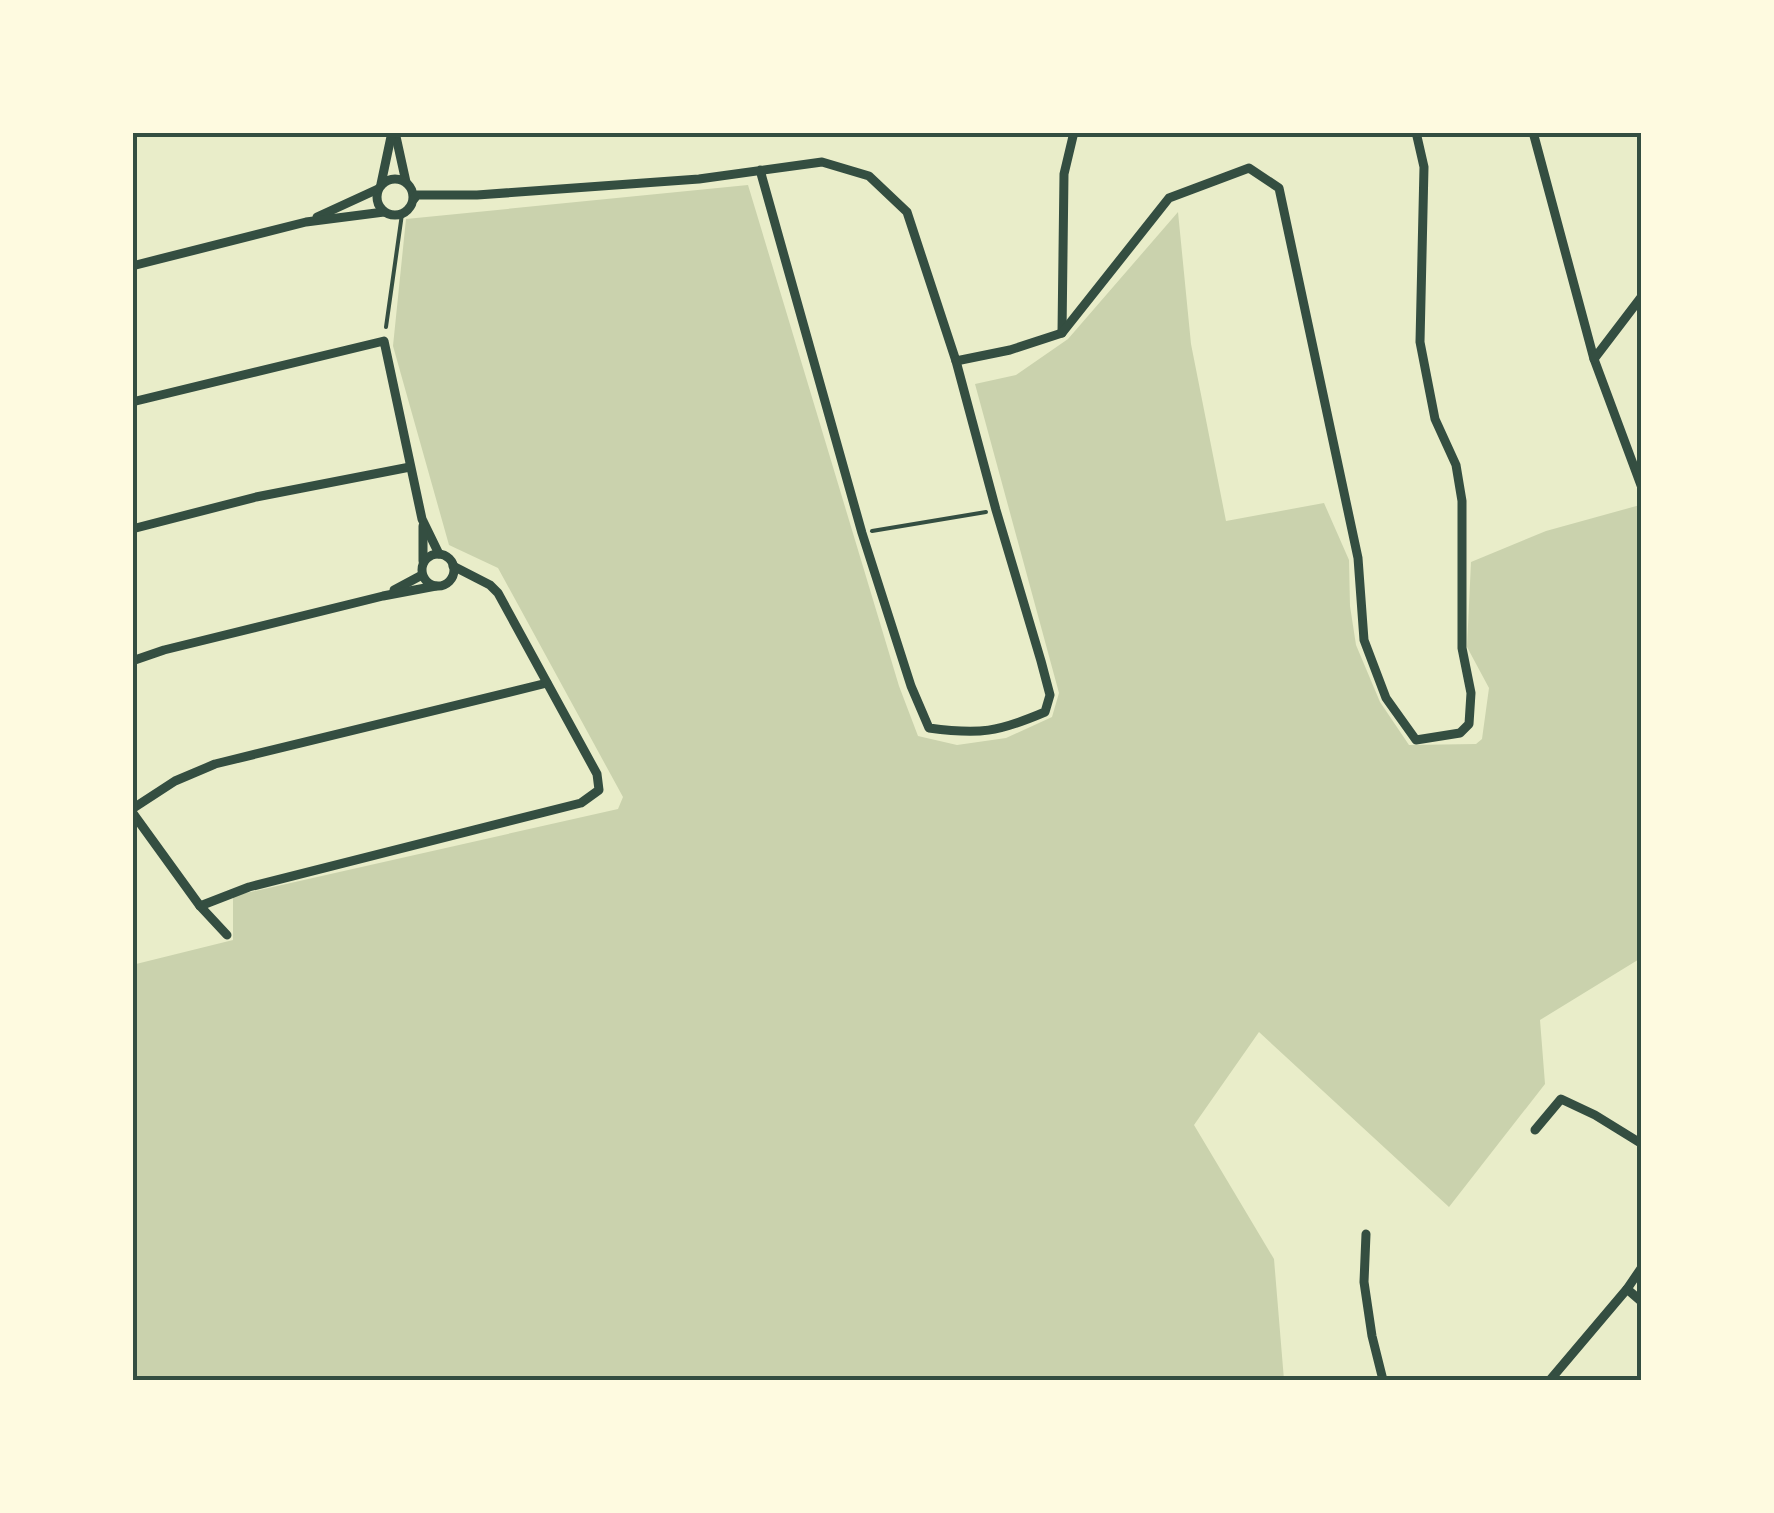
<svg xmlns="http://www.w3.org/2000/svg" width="1774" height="1513" font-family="'Nunito Sans',sans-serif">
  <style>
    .green { fill: #cad2ad }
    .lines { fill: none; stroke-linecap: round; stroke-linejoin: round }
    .path { stroke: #344e41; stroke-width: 4 }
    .minor { stroke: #344e41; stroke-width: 9 }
    .neatline { fill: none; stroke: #344e41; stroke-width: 4 }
  </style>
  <rect width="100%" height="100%" fill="#e9edc9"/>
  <path class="green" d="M748,185l151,501 19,50 39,9 49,-7 46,-21 7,-24 -84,-309 41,-9 52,-36 110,-127 13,132 35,177 98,-18 25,57 1,46 6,39 24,57 29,43 67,-1 6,-5 7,-51 -22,-41 4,-85 75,-31 94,-26 1,453 -101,62 5,64 -96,123 -190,-175 -65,93 80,134 10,121h-1151l-1,-415 101,-25v-44l385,-87 5,-12 -125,-229 -49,-23 -56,-199 13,-127z"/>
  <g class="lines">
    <g class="path">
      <path d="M386,327l16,-113"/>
      <path d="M872,531l114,-19"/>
    </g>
    <g class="minor">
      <path d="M395,132l11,50"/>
      <path d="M1533,132l61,227 48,129"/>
      <circle cx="395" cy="197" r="18"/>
      <path d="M381,184l11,-52"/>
      <path d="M414,199l3,-4h60l222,-16 123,-17 47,14 38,36 49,149 40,149 45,151 9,34 -5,17c-47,20 -65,23 -116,16l-18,-42 -49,-153 -102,-363"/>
      <path d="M317,217l61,-28"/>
      <path d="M132,266l174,-44 78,-10"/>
      <path d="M1062,333l2,-159 10,-42"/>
      <path d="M1594,359l48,-63"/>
      <path d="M956,361l54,-11 52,-17 107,-135 80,-30 30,20 79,370 6,82 22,58 30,42 44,-7 9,-9 2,-31 -9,-45v-147l-6,-36 -21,-46 -15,-77 4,-175 -8,-35"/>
      <path d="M132,402l252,-61 38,178 17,35"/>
      <path d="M423,526v35"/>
      <path d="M132,529l124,-32 154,-30"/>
      <circle cx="438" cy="570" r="16"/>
      <path d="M394,590l28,-15"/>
      <path d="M132,661l32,-11 219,-54 53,-10"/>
      <path d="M132,809l43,-28 40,-17 332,-81"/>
      <path d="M132,812l68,94 27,29"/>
      <path d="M200,906l49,-19 332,-84 18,-13 -2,-16 -99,-181 -8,-8 -37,-19"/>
      <path d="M1535,1130l26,-31 34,16 47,29"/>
      <path d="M1366,1234l-2,48 8,54 11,44"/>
      <path d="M1627,1289l15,13"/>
      <path d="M1550,1380l77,-91 15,-22"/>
    </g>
  </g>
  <rect width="1774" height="1513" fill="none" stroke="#fefae0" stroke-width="270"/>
  <rect x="135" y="135" width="1504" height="1243" class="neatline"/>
</svg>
